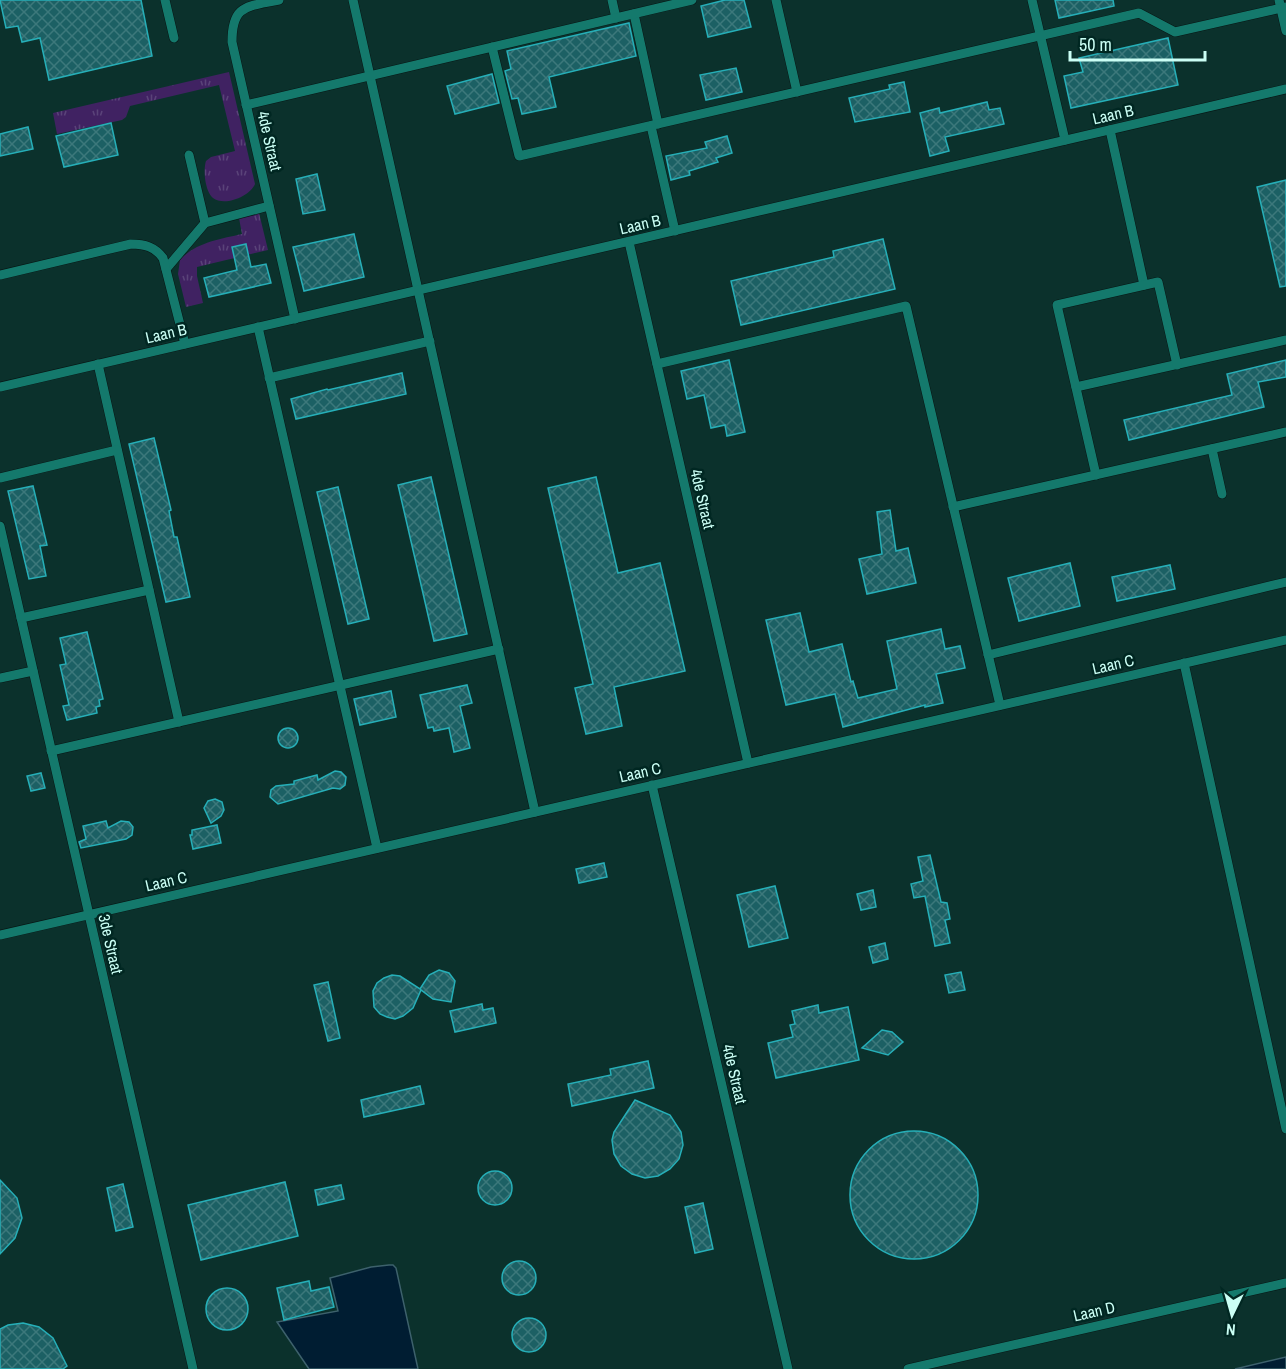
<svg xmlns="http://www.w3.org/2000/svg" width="1286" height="1369" font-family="'Archivo Narrow',sans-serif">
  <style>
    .grass { fill: url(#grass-tufts) }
    .water { fill: #001d32; stroke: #3d616c; stroke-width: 1.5 }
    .building { fill: url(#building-cross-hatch); stroke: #26afb8; stroke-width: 1.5 }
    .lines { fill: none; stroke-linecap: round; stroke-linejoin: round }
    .service-casing { stroke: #071614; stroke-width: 10 }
    .service { stroke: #14796c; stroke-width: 9 }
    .labels { text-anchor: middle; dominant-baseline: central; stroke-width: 5; stroke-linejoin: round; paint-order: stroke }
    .street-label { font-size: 16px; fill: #cbfff5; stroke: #002722 }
  </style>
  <defs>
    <pattern id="grass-tufts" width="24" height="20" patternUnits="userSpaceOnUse" patternTransform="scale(1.5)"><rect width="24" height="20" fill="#402262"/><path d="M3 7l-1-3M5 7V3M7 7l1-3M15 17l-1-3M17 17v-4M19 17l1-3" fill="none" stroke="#5a4379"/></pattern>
    <pattern id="building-cross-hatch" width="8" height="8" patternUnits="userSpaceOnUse" patternTransform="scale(1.5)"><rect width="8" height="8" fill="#1c6064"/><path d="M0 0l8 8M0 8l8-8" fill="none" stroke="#3c787b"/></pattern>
  </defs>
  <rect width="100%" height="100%" fill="#0b312c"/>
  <g class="grass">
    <path d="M229,72l26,112c-5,12 -30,23 -42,14 -8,-7 -10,-28 -7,-37l5,-4 24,-6 -16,-66 -89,21 -4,11 -4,3 -65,14 -4,-21z"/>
    <path d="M259,213l9,37 -71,17v9l6,27 -17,4 -8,-33 2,-14c16,-18 41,-21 62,-26l-3,-16z"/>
  </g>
  <g class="water">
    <path d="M389,1265h4l3,3 22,101h-109l-32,-47 61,-11 -8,-33 41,-11z"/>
    <path d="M1286,1357v12h-51z"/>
  </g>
  <g class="building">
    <path d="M0,0h141l11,56 -103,24 -9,-42 -18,4 -4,-16 -12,2z"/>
    <path d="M725,0h19l7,27 -43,10 -7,-31z"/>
    <path d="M1055,0h58l1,6 -55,12z"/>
    <path d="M629,23l7,33 -87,21 7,30 -34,7 -4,-16 -6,1 -7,-28 6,-2 -4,-18z"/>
    <path d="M1168,38l10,47 -107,23 -7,-32 19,-4 -4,-14z"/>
    <path d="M736,68l6,24 -36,8 -6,-25z"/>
    <path d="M492,74l7,29 -44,11 -8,-28z"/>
    <path d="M904,82l6,30 -55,10 -6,-24 41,-9 -1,-4z"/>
    <path d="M987,102l2,8 11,-2 4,16 -59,13 4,14 -19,5 -10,-43 19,-5 1,5z"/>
    <path d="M111,123l7,32 -54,12 -8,-31z"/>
    <path d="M28,127l5,22 -33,7v-22z"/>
    <path d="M727,136l5,17 -16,5 2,4 -29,9 1,4 -19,5 -5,-24 41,-8 -2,-6z"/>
    <path d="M317,174l8,36 -22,4 -7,-35z"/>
    <path d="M1286,180v106l-6,1 -23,-100z"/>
    <path d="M354,234l10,43 -60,14 -11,-44z"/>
    <path d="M883,239l12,50 -154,36 -10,-44 103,-24 -1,-6z"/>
    <path d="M246,244l5,23 15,-3 5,19 -62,14 -5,-19 33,-8 -5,-23z"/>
    <path d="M729,360l16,72 -18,4 -2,-11 -14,3 -7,-33 -17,4 -6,-28z"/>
    <path d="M1286,360v17l-28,5 6,25 -135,33 -5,-20 108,-25 -5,-21z"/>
    <path d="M402,373l4,21 -110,25 -5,-20 36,-10 1,1z"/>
    <path d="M154,438l17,72 -2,1 5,26h3l13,60 -24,5 -37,-158z"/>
    <path d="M431,477l36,157 -33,7 -36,-156z"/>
    <path d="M596,477l22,96 42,-10 25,108 -71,16 8,39 -36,8 -11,-46 18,-4 -45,-196z"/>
    <path d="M33,486l14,59 -7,1 6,30 -17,3 -21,-88z"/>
    <path d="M338,487l31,132 -21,5 -31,-132z"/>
    <path d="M890,510l6,41 12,-3 8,35 -49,11 -8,-35 23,-5 -5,-42z"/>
    <path d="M1070,563l10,43 -61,15 -11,-43z"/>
    <path d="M1170,565l5,24 -58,12 -5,-24z"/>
    <path d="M800,613l9,39 33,-8 9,38 2,-1 5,17 39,-9 -10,-48 54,-12 4,20 15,-3 5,22 -29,6 7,29 -18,4v-2l-82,22 -8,-33 -49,11 -20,-85z"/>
    <path d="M87,632l16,67 -4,1 1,6 -4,1 1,6 -30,7 -4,-14 6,-1 -9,-40 6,-1 -6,-26z"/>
    <path d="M467,685l5,18 -12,3 10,42 -16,4 -5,-24 -15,3 -1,-4 -5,1 -8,-33z"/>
    <path d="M391,691l5,26 -36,8 -6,-26z"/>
    <circle cx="288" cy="738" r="10"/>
    <path d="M335,771l6,1 5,5 -1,8 -5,4 -7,-1 -55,16 -8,-7 1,-7 5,-4 18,-2v-3l23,-6 1,5z"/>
    <path d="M41,773l4,15 -14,3 -4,-15z"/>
    <path d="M215,799l7,3 2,8 -3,6 -10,7 -7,-15 4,-7z"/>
    <path d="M106,821l2,7 13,-7 8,1 4,5 -1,8 -6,4 -45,9 -2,-6 7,-3 -3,-13z"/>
    <path d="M217,825l4,18 -28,6 -3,-14h2v-5z"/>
    <path d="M930,855l11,47 6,1 3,16 -5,1 5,23 -15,3 -10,-50 -11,2 -3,-14 12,-3 -5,-24z"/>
    <path d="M604,863l3,14 -28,6 -3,-14z"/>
    <path d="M775,886l13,52 -39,9 -12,-52z"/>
    <path d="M873,890l3,17 -15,3 -4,-16z"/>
    <path d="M885,943l3,16 -15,4 -4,-16z"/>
    <path d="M439,970l10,3 6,8 -4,21 -18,-3 -12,-9 -8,18 -10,8 -8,3 -8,-2 -7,-3 -6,-7 -1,-16 4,-8 7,-5 8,-3 8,1 20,13 9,-14z"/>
    <path d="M961,972l4,18 -16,3 -4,-18z"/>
    <path d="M328,982l12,56 -12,3 -14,-56z"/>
    <path d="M482,1004l1,6 10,-2 3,15 -41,9 -5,-21z"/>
    <path d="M818,1005l1,8 29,-6 11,53 -83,18 -8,-35 25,-6 -3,-12 5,-1 -3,-13z"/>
    <path d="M882,1030l10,2 11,10 -15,13 -26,-7z"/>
    <path d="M648,1061l6,27 -82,18 -4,-22 43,-9 -1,-6z"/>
    <path d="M420,1086l4,18 -60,13 -3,-17z"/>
    <path d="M635,1100l35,15 11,17 2,13 -4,14 -9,10 -12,7 -13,2 -13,-4 -11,-8 -7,-12 -2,-14 2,-8z"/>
    <circle cx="914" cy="1195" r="64"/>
    <circle cx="495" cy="1188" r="17"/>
    <path d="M0,1180l17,18 5,20 -7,20 -15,16z"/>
    <path d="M285,1182l13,54 -97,24 -13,-55z"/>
    <path d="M123,1184l10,43 -17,4 -9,-43z"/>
    <path d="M341,1185l3,14 -26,6 -3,-15z"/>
    <path d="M703,1203l10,46 -18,4 -10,-46z"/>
    <circle cx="519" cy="1278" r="17"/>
    <path d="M309,1281l2,10 18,-4 5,20 -50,13 -7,-32z"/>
    <circle cx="227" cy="1309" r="21"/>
    <circle cx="529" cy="1335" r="17"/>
    <path d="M23,1323l16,4 14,11 14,28 -4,3h-63v-40l8,-4z"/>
  </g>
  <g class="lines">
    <g class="service-casing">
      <g id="service">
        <path d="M165,0l9,38"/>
        <path d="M279,0c-32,7 -47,4 -47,42l63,277"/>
        <path d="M353,0l182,812"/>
        <path d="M612,0l4,18"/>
        <path d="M776,0l21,92"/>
        <path d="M1032,0l33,140"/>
        <path d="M1279,0l7,31"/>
        <path d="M634,14l24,110"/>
        <path d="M492,47l27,109 620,-143 36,19 111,-25"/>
        <path d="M246,105l446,-105"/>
        <path d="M651,126l24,105"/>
        <path d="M1110,130l34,155"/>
        <path d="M189,155l16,68"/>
        <path d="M629,242l119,521"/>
        <path d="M166,269l39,-46 64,-17"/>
        <path d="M0,275l131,-31c14,0 24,3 32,14l22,86"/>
        <path d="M258,327l119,521"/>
        <path d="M98,364l81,358"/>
        <path d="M657,364l249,-58 94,399"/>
        <path d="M269,378l161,-37"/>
        <path d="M0,387l1286,-298"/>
        <path d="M1076,387l210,-47"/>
        <path d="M1212,449l10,45"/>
        <path d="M1096,475l-39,-170 101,-23 19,83"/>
        <path d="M0,478l117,-28"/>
        <path d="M953,507l333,-75"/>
        <path d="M0,526l193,843"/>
        <path d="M21,618l128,-28"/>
        <path d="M988,655l298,-73"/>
        <path d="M1184,663l102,466"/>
        <path d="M0,678l33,-7"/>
        <path d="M51,751l448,-102"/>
        <path d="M652,785l136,584"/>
        <path d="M0,935l1286,-295"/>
        <path d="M908,1369l378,-86"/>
      </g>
    </g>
    <use href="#service" class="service"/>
  </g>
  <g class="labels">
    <g class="street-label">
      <text transform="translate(1113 114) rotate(-13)">Laan B</text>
      <text transform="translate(270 141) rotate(77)">4de Straat</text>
      <text transform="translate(640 224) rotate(-13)">Laan B</text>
      <text transform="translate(166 333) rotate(-13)">Laan B</text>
      <text transform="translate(703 499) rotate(77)">4de Straat</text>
      <text transform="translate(1113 664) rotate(-13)">Laan C</text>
      <text transform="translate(640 772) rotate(-13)">Laan C</text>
      <text transform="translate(166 881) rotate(-13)">Laan C</text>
      <text transform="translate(111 944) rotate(77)">3de Straat</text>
      <text transform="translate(735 1074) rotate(77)">4de Straat</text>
      <text transform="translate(1094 1311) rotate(-13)">Laan D</text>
    </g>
  </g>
  <g transform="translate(1232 1315) rotate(185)" stroke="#002722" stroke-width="4.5" paint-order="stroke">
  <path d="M0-4.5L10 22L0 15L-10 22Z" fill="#cbfff5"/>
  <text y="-9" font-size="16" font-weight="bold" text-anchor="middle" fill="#cbfff5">N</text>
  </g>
  <path d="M1070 51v9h135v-9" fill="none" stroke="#cbfff5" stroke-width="3"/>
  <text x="1079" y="51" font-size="18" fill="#cbfff5" stroke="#002722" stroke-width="4.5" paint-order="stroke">50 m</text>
</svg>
